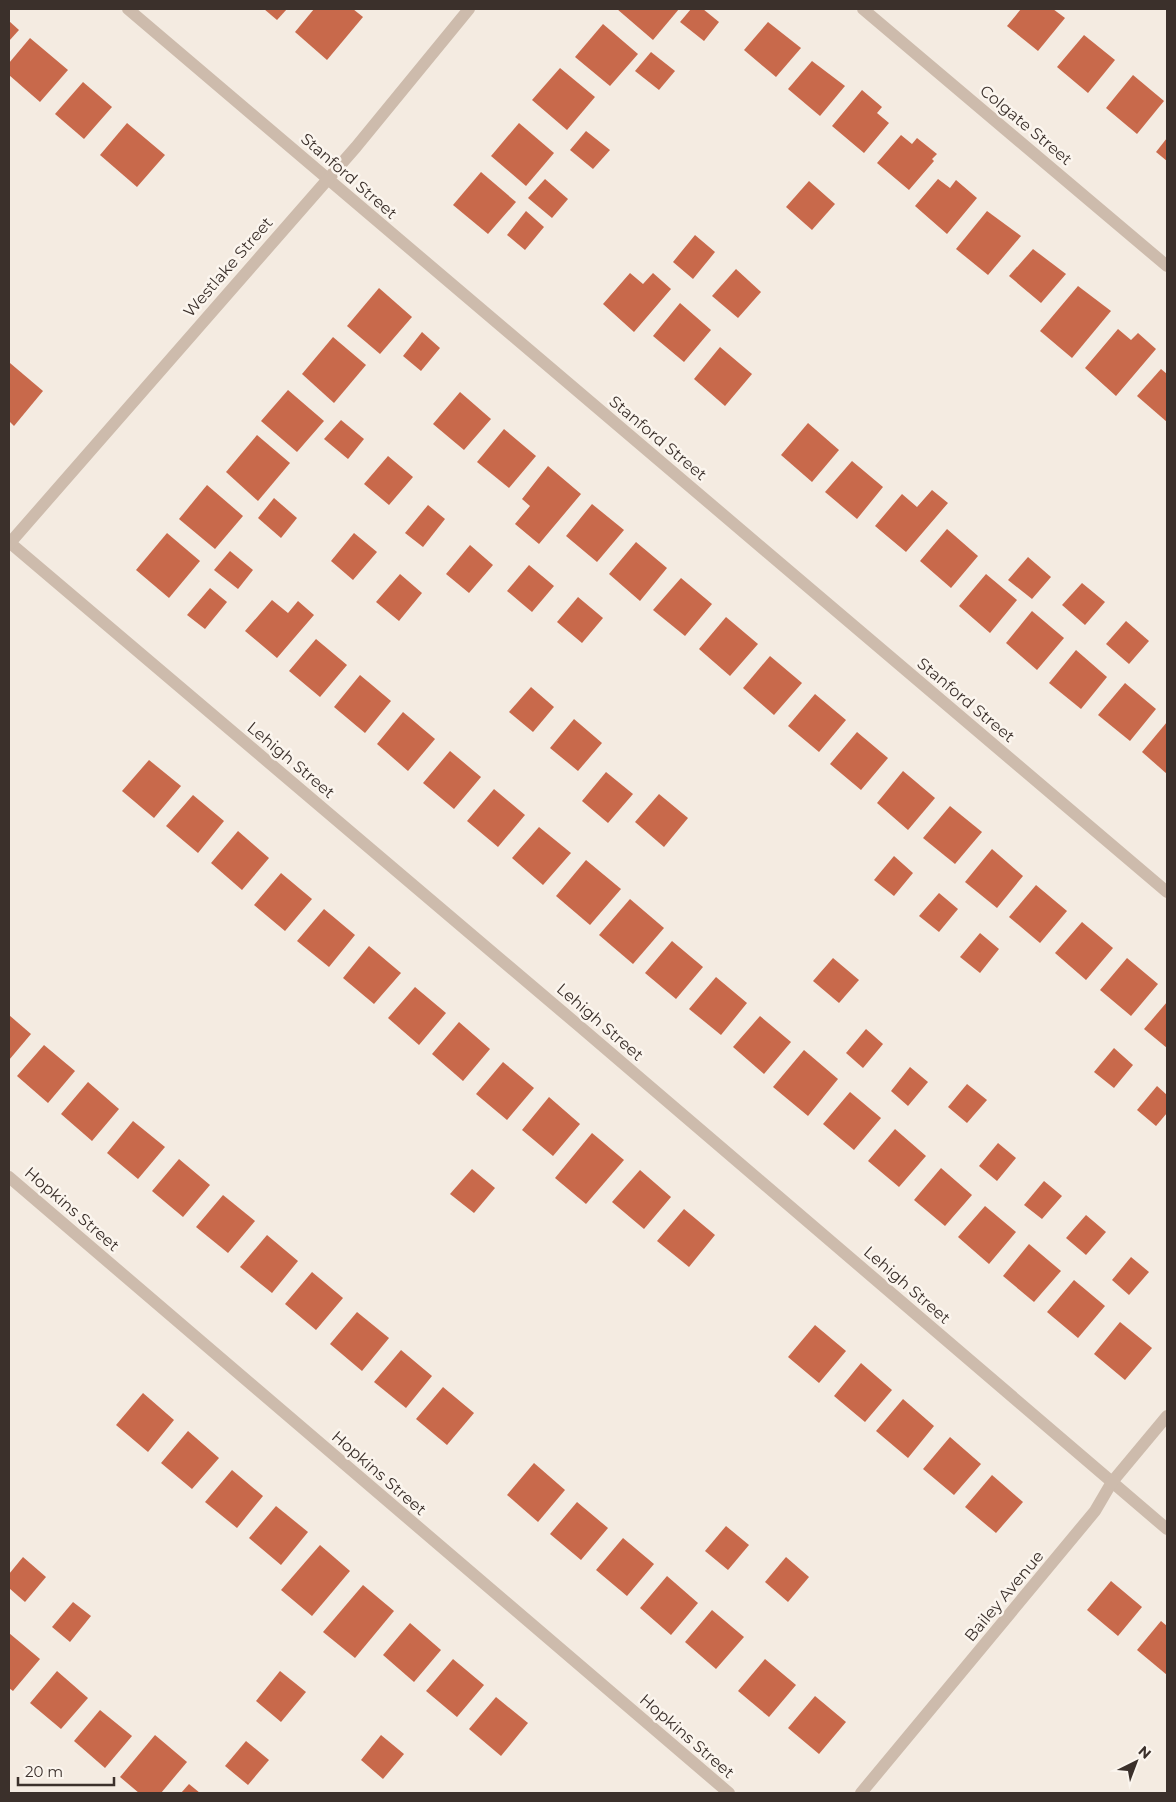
<svg xmlns="http://www.w3.org/2000/svg" width="1176" height="1802" font-family="Montserrat,sans-serif">
  <style>
    .building { fill: #c8694b }
    .lines { fill: none; stroke-linecap: round; stroke-linejoin: round }
    .street { stroke: #cdbbac; stroke-width: 12 }
    .labels { text-anchor: middle; dominant-baseline: central; stroke-width: 5; stroke-linejoin: round; paint-order: stroke }
    .street-label { font-size: 16px; fill: #3b302b; stroke: #fbf5ee }
  </style>
  <rect width="100%" height="100%" fill="#f4ebe1"/>
  <g class="building">
    <path d="M264,9h23l-10,11z"/>
    <path d="M314,9h39l10,8 -36,43 -32,-28z"/>
    <path d="M617,9h62l-26,31z"/>
    <path d="M691,9h12l16,13 -15,19 -24,-19z"/>
    <path d="M1021,9h32l12,9 -27,33 -31,-25z"/>
    <path d="M9,21l10,9 -10,11z"/>
    <path d="M768,22l33,26 -25,29 -32,-27z"/>
    <path d="M603,24l35,30 -28,32 -35,-29z"/>
    <path d="M1084,35l31,25 -27,33 -31,-26z"/>
    <path d="M30,38l38,32 -28,32 -31,-27v-12z"/>
    <path d="M651,52l24,19 -16,19 -24,-19z"/>
    <path d="M812,61l33,25 -25,30 -32,-27z"/>
    <path d="M560,68l35,29 -28,33 -35,-30z"/>
    <path d="M1133,75l31,26 -27,33 -31,-26z"/>
    <path d="M83,82l29,25 -28,32 -29,-25z"/>
    <path d="M862,90l20,17 -5,6 12,10 -25,30 -32,-27z"/>
    <path d="M127,123l38,32 -28,32 -37,-32z"/>
    <path d="M519,123l35,30 -28,33 -35,-30z"/>
    <path d="M586,131l24,19 -17,19 -23,-19z"/>
    <path d="M901,135l11,9 5,-6 20,16 -5,5 2,2 -25,29 -32,-27z"/>
    <path d="M1167,138v23l-11,-9z"/>
    <path d="M481,172l35,30 -28,32 -35,-29z"/>
    <path d="M545,179l23,20 -16,19 -24,-20z"/>
    <path d="M938,179l12,9 6,-8 21,18 -30,36 -32,-28z"/>
    <path d="M809,181l26,23 -23,26 -26,-23z"/>
    <path d="M526,211l18,16 -19,23 -18,-15z"/>
    <path d="M987,211l34,25 -33,39 -32,-26z"/>
    <path d="M695,235l20,17 -22,27 -20,-17z"/>
    <path d="M1033,249l33,25 -25,29 -32,-27z"/>
    <path d="M736,269l25,23 -23,26 -26,-22z"/>
    <path d="M630,273l13,11 10,-11 18,16 -37,43 -31,-28z"/>
    <path d="M1078,286l33,25 -39,47 -32,-27z"/>
    <path d="M379,288l33,29 -32,37 -33,-28z"/>
    <path d="M680,303l31,27 -27,32 -31,-26z"/>
    <path d="M1118,329l13,11 7,-7 18,16 -40,47 -31,-28z"/>
    <path d="M422,332l18,16 -19,23 -18,-15z"/>
    <path d="M333,337l33,28 -32,38 -32,-29z"/>
    <path d="M720,347l32,27 -27,32 -31,-27z"/>
    <path d="M10,363l33,28 -29,35 -5,-5z"/>
    <path d="M1161,369l6,5v48l-30,-26z"/>
    <path d="M288,390l36,31 -27,31 -36,-31z"/>
    <path d="M460,392l31,27 -27,31 -31,-26z"/>
    <path d="M341,420l23,19 -16,20 -24,-20z"/>
    <path d="M808,423l31,27 -27,32 -31,-27z"/>
    <path d="M504,429l32,27 -27,32 -32,-26z"/>
    <path d="M257,435l33,28 -32,38 -32,-29z"/>
    <path d="M388,456l25,21 -24,28 -25,-21z"/>
    <path d="M852,461l31,26 -26,32 -32,-27z"/>
    <path d="M548,466l33,28 -42,50 -24,-20 15,-18 -8,-7z"/>
    <path d="M207,485l36,31 -28,33 -36,-30z"/>
    <path d="M932,490l16,13 -42,49 -31,-26 27,-32 15,13z"/>
    <path d="M274,498l23,20 -16,20 -23,-20z"/>
    <path d="M592,504l32,26 -27,32 -31,-26z"/>
    <path d="M428,505l17,14 -22,28 -18,-14z"/>
    <path d="M947,529l31,27 -27,32 -31,-27z"/>
    <path d="M167,533l33,28 -31,37 -33,-28z"/>
    <path d="M354,533l23,19 -24,28 -22,-19z"/>
    <path d="M636,542l31,26 -27,33 -31,-27z"/>
    <path d="M470,545l23,20 -24,28 -23,-19z"/>
    <path d="M230,551l23,19 -15,19 -24,-19z"/>
    <path d="M1028,557l23,20 -19,22 -24,-19z"/>
    <path d="M529,565l25,21 -22,26 -25,-21z"/>
    <path d="M400,574l22,19 -23,28 -23,-19z"/>
    <path d="M986,574l31,26 -27,33 -31,-27z"/>
    <path d="M681,578l31,26 -27,32 -32,-26z"/>
    <path d="M1082,583l23,19 -20,23 -23,-20z"/>
    <path d="M210,588l17,14 -22,27 -18,-14z"/>
    <path d="M578,597l25,21 -21,25 -25,-21z"/>
    <path d="M272,600l16,13 10,-12 16,14 -37,43 -32,-27z"/>
    <path d="M1032,611l32,27 -27,32 -31,-27z"/>
    <path d="M726,617l32,27 -28,32 -31,-27z"/>
    <path d="M1126,621l23,20 -20,23 -23,-20z"/>
    <path d="M316,639l31,26 -27,32 -31,-26z"/>
    <path d="M1076,650l31,27 -26,32 -32,-26z"/>
    <path d="M770,656l32,27 -28,32 -31,-27z"/>
    <path d="M360,675l31,26 -26,32 -31,-26z"/>
    <path d="M1125,683l31,26 -26,32 -32,-26z"/>
    <path d="M531,687l23,20 -21,25 -24,-20z"/>
    <path d="M815,694l31,26 -27,32 -31,-26z"/>
    <path d="M403,712l32,27 -27,32 -31,-27z"/>
    <path d="M574,719l28,24 -24,28 -28,-23z"/>
    <path d="M1167,722v52l-25,-22z"/>
    <path d="M857,732l31,26 -27,32 -31,-26z"/>
    <path d="M450,751l31,26 -27,32 -31,-26z"/>
    <path d="M149,760l32,26 -27,32 -32,-27z"/>
    <path d="M903,771l32,27 -27,32 -31,-27z"/>
    <path d="M606,772l27,22 -25,29 -26,-22z"/>
    <path d="M494,789l31,26 -27,32 -31,-26z"/>
    <path d="M659,794l29,24 -24,29 -29,-25z"/>
    <path d="M193,795l31,26 -26,32 -32,-27z"/>
    <path d="M950,806l32,26 -27,32 -32,-26z"/>
    <path d="M539,827l32,26 -28,32 -31,-27z"/>
    <path d="M238,831l31,27 -27,32 -31,-27z"/>
    <path d="M992,849l31,27 -26,32 -32,-26z"/>
    <path d="M894,856l19,17 -19,23 -20,-16z"/>
    <path d="M586,860l35,29 -31,36 -34,-29z"/>
    <path d="M281,873l31,26 -27,32 -31,-26z"/>
    <path d="M1036,885l31,26 -27,32 -31,-26z"/>
    <path d="M939,893l19,16 -19,23 -20,-16z"/>
    <path d="M630,899l34,29 -31,36 -34,-29z"/>
    <path d="M324,909l31,26 -26,32 -32,-26z"/>
    <path d="M1082,922l31,26 -27,32 -31,-27z"/>
    <path d="M980,933l19,16 -19,24 -20,-16z"/>
    <path d="M672,941l31,26 -27,32 -31,-26z"/>
    <path d="M369,946l32,27 -27,31 -31,-26z"/>
    <path d="M833,958l26,22 -20,23 -26,-22z"/>
    <path d="M1127,958l31,26 -27,32 -31,-26z"/>
    <path d="M716,977l31,26 -26,32 -32,-26z"/>
    <path d="M415,987l31,26 -27,32 -31,-27z"/>
    <path d="M1167,1002v46l-23,-19z"/>
    <path d="M9,1015l22,19 -22,26z"/>
    <path d="M760,1016l31,26 -27,32 -31,-27z"/>
    <path d="M459,1022l31,27 -27,32 -31,-27z"/>
    <path d="M866,1029l17,15 -20,24 -17,-15z"/>
    <path d="M44,1045l31,26 -27,32 -31,-27z"/>
    <path d="M1114,1048l19,17 -19,23 -20,-16z"/>
    <path d="M804,1050l34,29 -30,37 -35,-29z"/>
    <path d="M503,1062l31,26 -27,32 -31,-26z"/>
    <path d="M910,1067l18,15 -20,24 -17,-15z"/>
    <path d="M88,1082l31,27 -27,32 -31,-27z"/>
    <path d="M967,1084l20,16 -20,23 -19,-16z"/>
    <path d="M1157,1086l10,9v18l-11,13 -19,-16z"/>
    <path d="M850,1092l31,26 -27,32 -31,-26z"/>
    <path d="M549,1097l31,27 -27,32 -31,-26z"/>
    <path d="M133,1121l32,26 -27,32 -31,-26z"/>
    <path d="M895,1129l31,27 -27,31 -31,-26z"/>
    <path d="M592,1133l32,27 -38,44 -31,-26z"/>
    <path d="M998,1143l18,15 -19,23 -18,-15z"/>
    <path d="M179,1159l31,26 -27,32 -31,-26z"/>
    <path d="M941,1168l31,27 -27,31 -31,-26z"/>
    <path d="M472,1169l23,19 -21,25 -24,-19z"/>
    <path d="M640,1170l31,27 -27,32 -32,-27z"/>
    <path d="M1044,1181l18,15 -20,23 -18,-14z"/>
    <path d="M223,1195l32,26 -27,32 -32,-26z"/>
    <path d="M985,1206l31,26 -27,32 -31,-27z"/>
    <path d="M684,1209l31,26 -26,32 -32,-26z"/>
    <path d="M1086,1215l20,17 -20,23 -20,-17z"/>
    <path d="M267,1235l31,26 -26,32 -32,-26z"/>
    <path d="M1029,1244l32,27 -27,31 -31,-26z"/>
    <path d="M1131,1257l18,15 -20,23 -17,-15z"/>
    <path d="M312,1272l31,26 -27,32 -31,-26z"/>
    <path d="M1074,1280l31,26 -27,32 -31,-26z"/>
    <path d="M357,1312l32,26 -27,33 -32,-27z"/>
    <path d="M1120,1322l32,26 -27,32 -31,-26z"/>
    <path d="M815,1325l31,26 -27,32 -31,-26z"/>
    <path d="M401,1350l31,26 -26,32 -32,-26z"/>
    <path d="M861,1363l31,27 -27,32 -31,-26z"/>
    <path d="M443,1387l31,26 -27,32 -31,-26z"/>
    <path d="M143,1393l31,27 -26,32 -32,-27z"/>
    <path d="M903,1399l31,27 -26,32 -32,-27z"/>
    <path d="M188,1431l31,27 -27,31 -31,-26z"/>
    <path d="M950,1437l31,27 -27,31 -31,-26z"/>
    <path d="M534,1463l31,27 -27,32 -31,-27z"/>
    <path d="M232,1470l31,26 -26,32 -32,-26z"/>
    <path d="M992,1475l31,27 -27,31 -31,-26z"/>
    <path d="M577,1502l31,26 -27,32 -31,-26z"/>
    <path d="M276,1506l32,26 -27,33 -32,-27z"/>
    <path d="M726,1526l23,19 -21,25 -23,-19z"/>
    <path d="M623,1538l31,26 -27,32 -31,-26z"/>
    <path d="M320,1545l30,26 -38,45 -31,-26z"/>
    <path d="M23,1557l23,20 -21,25 -16,-14v-14z"/>
    <path d="M786,1557l23,20 -21,25 -23,-20z"/>
    <path d="M667,1576l31,27 -27,32 -31,-27z"/>
    <path d="M1111,1581l31,26 -24,29 -31,-26z"/>
    <path d="M363,1585l31,26 -39,47 -32,-26z"/>
    <path d="M73,1602l18,14 -21,26 -18,-15z"/>
    <path d="M712,1610l32,27 -28,32 -31,-27z"/>
    <path d="M1161,1621l6,5v49l-30,-25z"/>
    <path d="M410,1623l31,27 -27,32 -31,-27z"/>
    <path d="M9,1633l31,26 -27,32 -4,-3z"/>
    <path d="M453,1659l31,26 -27,32 -31,-26z"/>
    <path d="M765,1659l31,26 -27,32 -31,-26z"/>
    <path d="M57,1671l31,27 -27,31 -31,-26z"/>
    <path d="M280,1671l26,21 -25,30 -25,-21z"/>
    <path d="M815,1696l31,26 -27,32 -31,-26z"/>
    <path d="M496,1697l32,26 -27,33 -32,-27z"/>
    <path d="M100,1710l32,26 -27,32 -31,-27z"/>
    <path d="M155,1735l32,27 -26,31h-22l-19,-16z"/>
    <path d="M381,1735l23,19 -21,25 -22,-19z"/>
    <path d="M246,1741l23,19 -21,25 -23,-19z"/>
    <path d="M189,1784l11,9h-19z"/>
  </g>
  <g class="lines">
    <g class="street">
      <path d="M128,9l1039,883"/>
      <path d="M863,9l304,257"/>
      <path d="M9,542l569,483 589,504"/>
      <path d="M9,544l347,-397 113,-138"/>
      <path d="M9,1177l720,616"/>
      <path d="M861,1793l234,-282 17,-29 55,-66"/>
    </g>
  </g>
  <g class="labels">
    <g class="street-label">
      <text transform="translate(1026 125) rotate(40)">Colgate Street</text>
      <text transform="translate(349 176) rotate(41)">Stanford Street</text>
      <text transform="translate(228 267) rotate(-49)">Westlake Street</text>
      <text transform="translate(658 438) rotate(40)">Stanford Street</text>
      <text transform="translate(966 700) rotate(40)">Stanford Street</text>
      <text transform="translate(291 760) rotate(40)">Lehigh Street</text>
      <text transform="translate(600 1022) rotate(41)">Lehigh Street</text>
      <text transform="translate(72 1209) rotate(41)">Hopkins Street</text>
      <text transform="translate(907 1285) rotate(41)">Lehigh Street</text>
      <text transform="translate(379 1473) rotate(41)">Hopkins Street</text>
      <text transform="translate(1004 1596) rotate(-50)">Bailey Avenue</text>
      <text transform="translate(687 1736) rotate(41)">Hopkins Street</text>
    </g>
  </g>
  <rect width="1176" height="1802" fill="none" stroke="#3b302b" stroke-width="20"/>
  <g transform="translate(1136 1762) rotate(42)" stroke="#fbf5ee" stroke-width="4" paint-order="stroke">
  <path d="M0-4L9 19L0 12L-9 19Z" fill="#3b302b"/>
  <text y="-8" font-size="14" font-weight="bold" text-anchor="middle" fill="#3b302b">N</text>
  </g>
  <path d="M18 1777v8h96v-8" fill="none" stroke="#3b302b" stroke-width="2.5"/>
  <text x="25" y="1777" font-size="15" fill="#3b302b" stroke="#fbf5ee" stroke-width="4" paint-order="stroke">20 m</text>
</svg>
